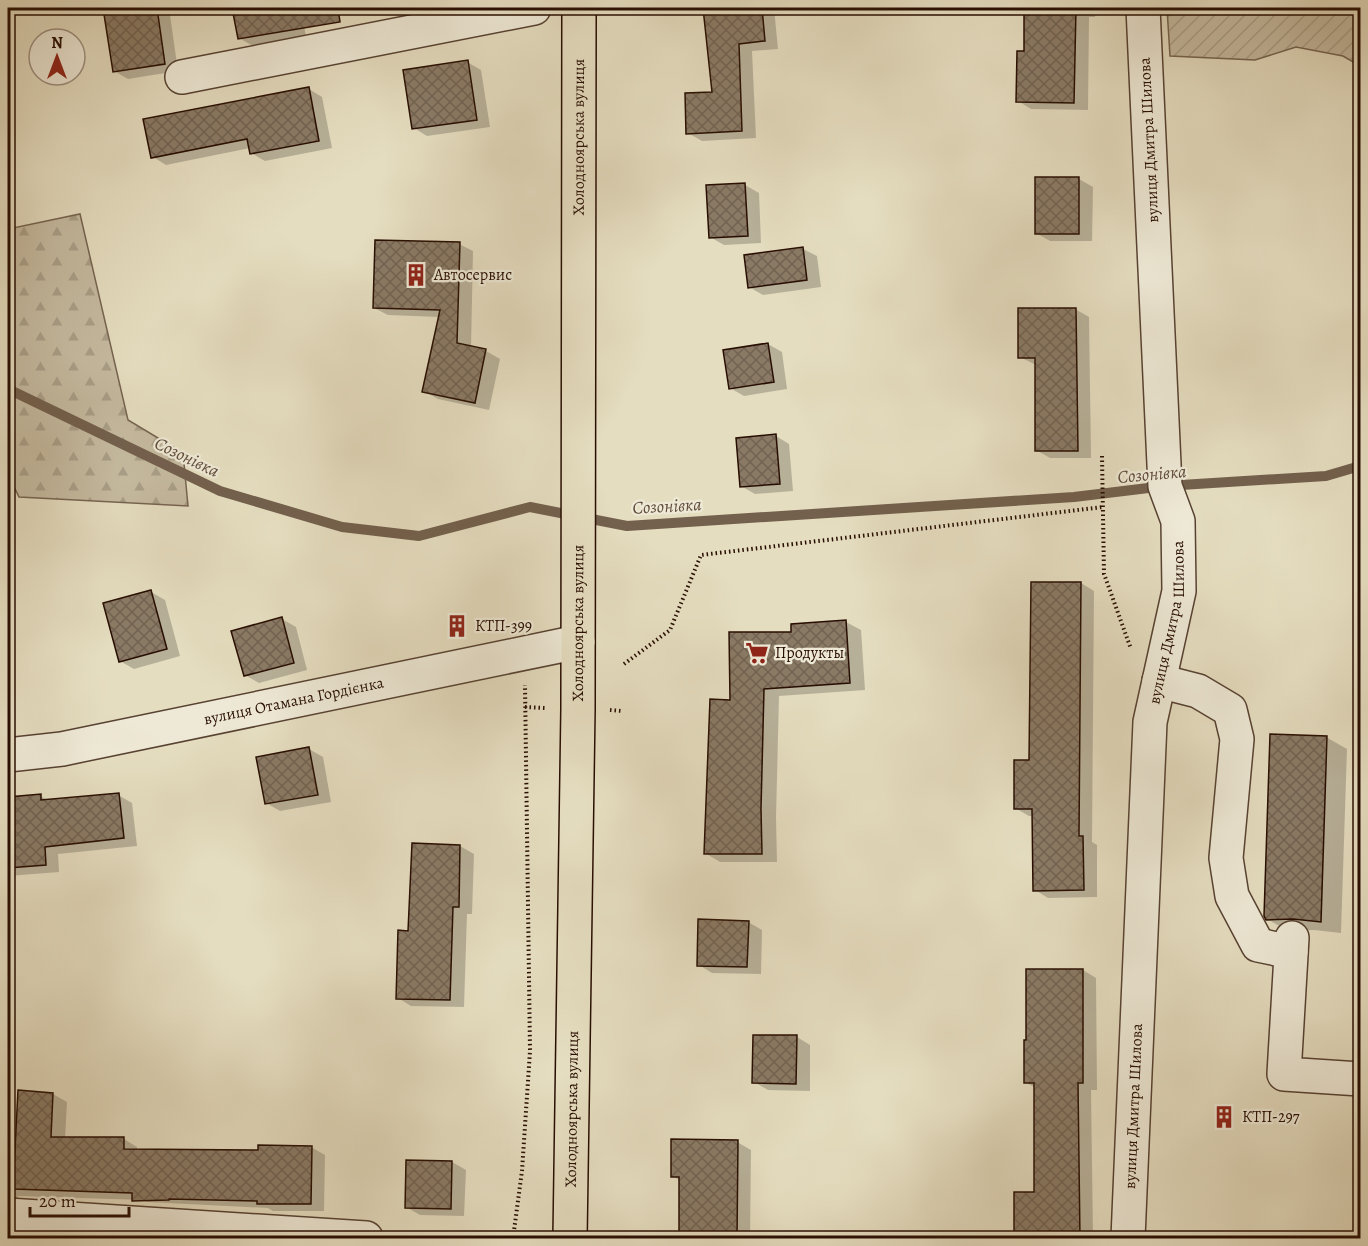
<svg xmlns="http://www.w3.org/2000/svg" width="1368" height="1246" font-family="Alegreya,serif">
  <style>
    .forest { fill: url(#forest-firs); stroke: #766451; stroke-width: 1.5 }
    .garden { fill: url(#garden-furrows); stroke: #766451; stroke-width: 1.5 }
    .shadow { fill: #0003 }
    .lines { fill: none; stroke-linecap: round; stroke-linejoin: round }
    .stream { stroke: #73604d; stroke-width: 10 }
    .building { fill: url(#building-cross-hatch); stroke: #280e02; stroke-width: 1.5 }
    .minor-casing { stroke: #574232; stroke-width: 36 }
    .major-casing { stroke: #280e02; stroke-width: 36 }
    .path { stroke: #280e02; stroke-width: 4; stroke-dasharray: 1.5 3; stroke-linecap: butt }
    .minor { stroke: #eee9d6; stroke-width: 33 }
    .major { stroke: #e5ddc0; stroke-width: 33 }
    .labels { text-anchor: middle; dominant-baseline: central; stroke-width: 4.5; stroke-linejoin: round; paint-order: stroke }
    .street-label { font-size: 16px; fill: #280e02; stroke: #eee9d6 }
    .poi-label { font-size: 16px; fill: #280e02; stroke: #eee9d6; text-anchor: start }
    .water-label { font-size: 18px; font-style: italic; fill: #604c3a; stroke: #eee9d6 }
  </style>
  <defs>
    <pattern id="forest-firs" width="22" height="20" patternUnits="userSpaceOnUse" patternTransform="scale(1.5)"><rect width="22" height="20" fill="#c5baa0"/><path d="M5 1l3.5 6h-7zM16 11l3.5 6h-7z" fill="#a99f88"/></pattern>
    <pattern id="garden-furrows" width="10" height="10" patternUnits="userSpaceOnUse" patternTransform="scale(1.5)"><rect width="10" height="10" fill="#c5baa0"/><path d="M-1 1l2-2M0 10L10 0M9 11l2-2" fill="none" stroke="#a99f88"/></pattern>
    <pattern id="building-cross-hatch" width="8" height="8" patternUnits="userSpaceOnUse" patternTransform="scale(1.5)"><rect width="8" height="8" fill="#8a7a65"/><path d="M0 0l8 8M0 8l8-8" fill="none" stroke="#716251"/></pattern>
  </defs>
  <rect width="100%" height="100%" fill="#e5ddc0"/>
  <filter id="stains"><feTurbulence type="fractalNoise" baseFrequency=".00333" numOctaves="4"/><feColorMatrix values="0 0 0 0 .2 0 0 0 0 .09 0 0 0 0 .02 0 0 0 .5 -.17"/></filter>
  <radialGradient id="worn" r=".72"><stop offset=".6" stop-color="#630" stop-opacity="0"/><stop offset="1" stop-color="#630" stop-opacity=".3"/></radialGradient>
  <path class="forest" d="M80,214l48,206 55,33 5,53 -169,-9 -11,-23v-245z"/>
  <path class="garden" d="M1167,8h193v58l-17,-10 -47,-9 -41,13 -85,-4z"/>
  <g class="shadow">
    <path d="M105,8h64l9,63 -50,8 -14,-8z"/>
    <path d="M234,8h67l5,29 -53,9 -14,-8z"/>
    <path d="M412,8h63l-51,6z"/>
    <path d="M705,8h69l4,41 -26,2 4,87 -54,3 -14,-8 25,-40z"/>
    <path d="M1026,8h69v9h-6l-1,93 -57,-1 -13,-8 8,-48z"/>
    <path d="M467,62l14,8 9,57 -63,9 -13,-8z"/>
    <path d="M309,89l13,8 10,51 -67,13 -14,-8 -1,-5 -84,17 -13,-8z"/>
    <path d="M1079,179l14,8 -1,54h-42l-14,-8z"/>
    <path d="M745,185l14,8 2,50 -37,2 -14,-8z"/>
    <path d="M459,244l14,7 -2,97 15,3 14,8 -11,51 -51,-11 -14,-8 16,-74 -52,-2 -14,-7z"/>
    <path d="M803,249l14,7 4,31 -58,8 -14,-8z"/>
    <path d="M1075,309l14,8 2,141h-41l-14,-8v-85l-16,-8z"/>
    <path d="M768,344l14,8 5,37 -43,7 -14,-8z"/>
    <path d="M776,436l13,8 4,47 -38,3 -14,-8z"/>
    <path d="M1081,583l13,8 -2,251 5,3v52l-49,1 -13,-8 -1,-74h-5l-14,-8 16,-46z"/>
    <path d="M151,592l14,8 15,56 -46,13 -14,-8z"/>
    <path d="M282,619l14,8 11,43 -48,13 -14,-8z"/>
    <path d="M846,622l15,8 4,60 -86,6 -3,122 1,44h-57l-15,-9 26,-152 62,-68z"/>
    <path d="M1326,737l21,12 -6,184 -27,-3 -26,1 -21,-12z"/>
    <path d="M309,749l14,8 8,45 -51,9 -14,-8z"/>
    <path d="M118,795l14,8 5,43 -79,8 1,18 -51,4v-77l32,-3 10,5z"/>
    <path d="M460,846l14,8 -2,60h-5l-3,93 -53,-1 -13,-8 12,-66z"/>
    <path d="M748,922l14,8 -1,44 -49,-1 -13,-8z"/>
    <path d="M1083,970l13,8 1,112h-6l2,148h-78l21,-44v-106l-11,-6z"/>
    <path d="M797,1037l13,8v46l-42,-1 -14,-8z"/>
    <path d="M20,1092l33,2 14,8 -2,37h59l13,8v3l123,2 51,-5 14,8 -1,56h-51l-5,-3 -120,-6 -5,-2 -125,-4v7h-10v-65h9z"/>
    <path d="M737,1142l14,8 -1,88h-69v-57l-9,-5z"/>
    <path d="M452,1162l14,8 -2,46 -44,-1 -14,-8z"/>
  </g>
  <g class="lines">
    <path class="stream" d="M8,389l212,102 122,36 77,9 111,-29 97,19 447,-29 91,-11 161,-10 34,-10"/>
  </g>
  <g class="building">
    <path d="M103,8h54l8,56 -52,8z"/>
    <path d="M232,8h106l2,14 -102,17z"/>
    <path d="M703,8h59l3,33 -26,3 3,87 -56,3 -1,-41 27,-1z"/>
    <path d="M1024,8h52l-2,95 -58,-1 1,-51h7z"/>
    <path d="M468,60l9,60 -65,9 -9,-59z"/>
    <path d="M309,87l10,54 -69,13 -3,-15 -96,19 -8,-39z"/>
    <rect x="1035" y="177" width="44" height="57"/>
    <path d="M745,183l3,53 -39,2 -3,-53z"/>
    <path d="M375,240l85,2 -3,101 29,6 -11,54 -53,-11 18,-82 -67,-2z"/>
    <path d="M803,247l4,33 -59,8 -4,-33z"/>
    <path d="M1018,308h58l2,143h-43v-93h-17z"/>
    <path d="M768,343l6,39 -45,7 -6,-39z"/>
    <path d="M776,434l4,50 -40,3 -4,-49z"/>
    <path d="M1031,582h50l-2,254h4l1,54 -51,1 -1,-82h-18v-49h15z"/>
    <path d="M151,590l16,59 -48,13 -16,-59z"/>
    <path d="M282,617l12,46 -50,13 -13,-45z"/>
    <path d="M846,620l4,63 -86,6 -3,120 1,45h-58l6,-155 20,1 -1,-68h62v-8z"/>
    <path d="M1270,734l57,2 -6,186 -28,-3 -27,1 -2,-4z"/>
    <path d="M309,747l9,48 -53,9 -9,-47z"/>
    <path d="M119,793l5,45 -79,9 1,18 -38,3v-71l33,-3v6z"/>
    <path d="M412,843l48,2 -1,62h-6l-3,93 -54,-1 2,-69 10,1z"/>
    <path d="M698,919l51,2 -2,46 -50,-1z"/>
    <path d="M1026,969h57v114h-5l2,156h-66v-47h20v-109h-10v-43h2z"/>
    <path d="M753,1035h44l-1,49 -44,-1z"/>
    <path d="M18,1090l35,3 -2,44h73v12l134,1v-5l54,1 -1,58h-54v-3l-88,-2v1l-37,1v-8l-119,-4z"/>
    <path d="M671,1139l67,1 -1,99h-58v-62h-8z"/>
    <path d="M406,1160l46,1 -1,48 -46,-1z"/>
  </g>
  <g class="lines">
    <g class="minor-casing">
      <g id="minor">
        <path d="M182,77l352,-69"/>
        <path d="M1159,681l39,10 32,19 7,29 -11,119 6,38 26,49 33,7"/>
        <path id="s1" d="M8,755l54,-6 516,-107"/>
        <path d="M1292,938l-8,136 76,5"/>
        <path d="M8,1215l358,23"/>
        <path id="s2" d="M1128,1238l22,-516 29,-131 -1,-70 -13,-35 -22,-478"/>
      </g>
    </g>
    <g class="major-casing">
      <g id="major">
        <path id="s3" d="M570,1238l8,-529 1,-701"/>
      </g>
    </g>
    <g class="path">
      <path d="M1102,456l2,118 27,75"/>
      <path d="M624,664l46,-34 31,-75 402,-48"/>
      <path d="M525,707l20,1"/>
      <path d="M610,710l12,1"/>
      <path d="M513,1238l9,-67 8,-120 -5,-366"/>
    </g>
    <use href="#minor" class="minor"/>
    <use href="#major" class="major"/>
  </g>
  <defs>
    <g id="building-bare" transform="scale(1.8)"><path d="M-4-6H4V6H1V3H-1V6H-4ZM-2.5-4.3h1.7v1.8h-1.7ZM.8-4.3h1.7v1.8H.8ZM-2.5-1h1.7V.8h-1.7ZM.8-1h1.7V.8H.8Z" fill="#8f2418" stroke="#eee9d6" stroke-width="2.5" paint-order="stroke"/></g>
    <g id="supermarket-bare" transform="scale(1.8)"><path d="M-6-5.5h2.5l.6 2H6L4.5 2H-2.5L-4.4-4H-6ZM-1.5 3.2a1.3 1.3 0 1 0 .1 0ZM3 3.2a1.3 1.3 0 1 0 .1 0Z" fill="#8f2418" stroke="#eee9d6" stroke-width="2.5" paint-order="stroke"/></g>
  </defs>
  <g fill-rule="evenodd">
    <use href="#building-bare" x="416" y="275"/>
    <use href="#building-bare" x="457" y="626"/>
    <use href="#supermarket-bare" x="757" y="653"/>
    <use href="#building-bare" x="1224" y="1117"/>
  </g>
  <g class="labels">
    <g class="street-label">
      <text stroke="none"><textPath href="#s3" startOffset="1101">Холодноярська вулиця</textPath></text>
      <text transform="translate(1149 140) rotate(-93)">вулиця Дмитра Шилова</text>
      <text stroke="none"><textPath href="#s2" startOffset="618">вулиця Дмитра Шилова</textPath></text>
      <text stroke="none"><textPath href="#s3" startOffset="615">Холодноярська вулиця</textPath></text>
      <text stroke="none"><textPath href="#s1" startOffset="291">вулиця Отамана Гордієнка</textPath></text>
      <text stroke="none"><textPath href="#s2" startOffset="132">вулиця Дмитра Шилова</textPath></text>
      <text stroke="none"><textPath href="#s3" startOffset="129">Холодноярська вулиця</textPath></text>
    </g>
    <g class="poi-label">
      <text x="434" y="275">Автосервис</text>
      <text x="475" y="626">КТП-399</text>
      <text x="775" y="653">Продукты</text>
      <text x="1242" y="1117">КТП-297</text>
    </g>
    <g class="water-label">
      <text transform="translate(187 457) rotate(26)">Созонівка</text>
      <text transform="translate(1152 474) rotate(-5)">Созонівка</text>
      <text transform="translate(667 506) rotate(-3)">Созонівка</text>
    </g>
  </g>
  <rect width="1368" height="1246" fill="none" stroke="#e5ddc0" stroke-width="30"/>
  <rect x="9" y="9" width="1350" height="1228" fill="none" stroke="#280e02" stroke-width="3"/>
  <rect x="15" y="15" width="1338" height="1216" fill="none" stroke="#280e02" stroke-width="1.5"/>
  <g transform="translate(57 57)"><circle r="28" fill="#eee9d6" stroke="#9f9181" stroke-width="1.5"/>
  <path d="M0-4.5L10 22L0 15L-10 22Z" fill="#8f2418"/>
  <text y="-9" font-size="16" font-weight="bold" text-anchor="middle" fill="#280e02">N</text>
  </g>
  <path d="M30 1207v9h99v-9" fill="none" stroke="#280e02" stroke-width="3"/>
  <text x="39" y="1207" font-size="18" fill="#280e02" stroke="#eee9d6" stroke-width="4.5" paint-order="stroke">20 m</text>
  <rect width="100%" height="100%" filter="url(#stains)"/>
  <rect width="100%" height="100%" fill="url(#worn)"/>
</svg>
